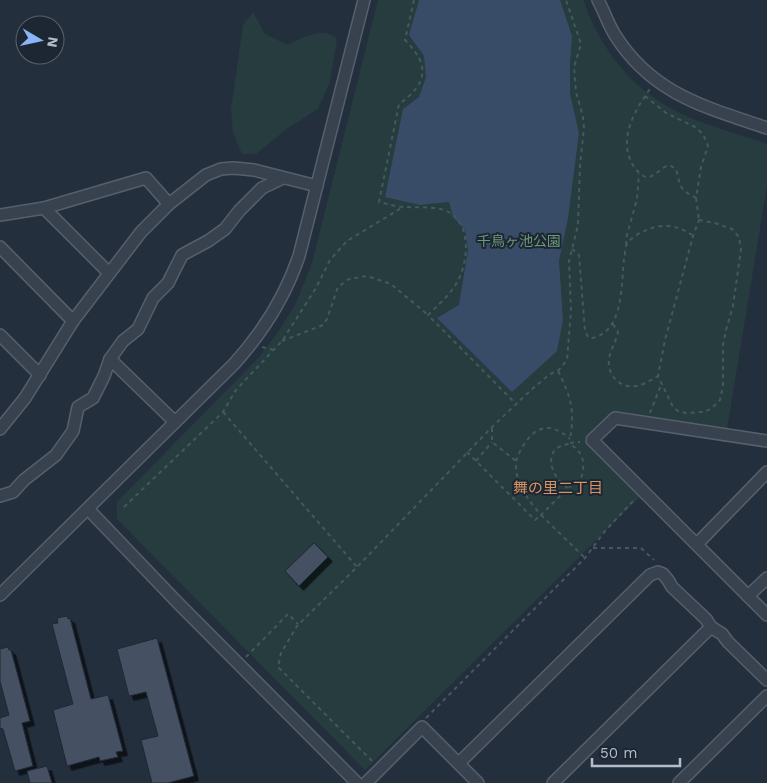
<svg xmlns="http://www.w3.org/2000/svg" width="767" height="783" font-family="'Work Sans','Noto Sans JP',sans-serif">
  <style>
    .green { fill: #263c3f }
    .water { fill: #394c67 }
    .building { fill: #455162; stroke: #1f2835; filter: url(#shadow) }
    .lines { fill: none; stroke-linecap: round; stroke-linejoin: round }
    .minor-casing { stroke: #565f6c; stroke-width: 14 }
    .path { stroke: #44595c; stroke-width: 2; stroke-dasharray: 4 4; stroke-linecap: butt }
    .minor { stroke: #38414e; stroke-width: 11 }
    .labels { text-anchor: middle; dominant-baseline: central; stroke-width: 4; stroke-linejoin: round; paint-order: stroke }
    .park-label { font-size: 14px; fill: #6b9a76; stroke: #1d2633 }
    .neighbourhood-label { font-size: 15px; fill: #d59563; stroke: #1d2633 }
  </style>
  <defs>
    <filter id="shadow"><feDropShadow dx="4.5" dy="4.5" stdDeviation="0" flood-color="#0009"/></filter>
  </defs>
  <rect width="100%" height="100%" fill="#242f3e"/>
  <g class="green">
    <path d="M378,0h205c21,56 52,94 108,118 24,10 51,17 76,26v42l-40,243 -114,-15 -29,25 58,56 -277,275 -248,-251v-17l143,-146 20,-27 16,-26 16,-40z"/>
    <path d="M253,12l12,22 23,11c15,-7 35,-20 49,-6l-7,43 -12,27 -30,19 -32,26h-14l-9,-21 -2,-24 12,-84z"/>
  </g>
  <path class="water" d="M419,0h141l12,36 -2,28v30l9,39 -11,85 -9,43 4,59 -6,31 -45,41 -75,-74 22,-13 9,-55 -3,-20 -12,-13 -4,-15 -29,3 -35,-8 18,-88 16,-12 7,-20 -2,-21 -15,-21z"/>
  <g class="building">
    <path d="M314,543l14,14 -29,29 -14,-15z"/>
    <path d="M67,616l1,3 2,-1 21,81 17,-4 15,56 -7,1 2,5 -18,4 -1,-4 -32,9 -14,-56 20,-6 -21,-80 6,-1 -1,-5z"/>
    <path d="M157,638l37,138 -26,7h-16l-11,-43 17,-4 -12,-44 -17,4 -12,-47z"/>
    <path d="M8,647l1,3h2l19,71 -8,2 11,43 -18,5 -12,-42 -3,-1v-10l9,-3 -9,-34v-32z"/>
    <path d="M47,766l5,17h-22l-3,-12z"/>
  </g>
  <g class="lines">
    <g class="minor-casing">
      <g id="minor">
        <path d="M598,0c6,11 10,24 17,35 37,59 90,72 152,93"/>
        <path d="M44,208l65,65"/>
        <path d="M0,215l44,-7 102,-30 23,26"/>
        <path d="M0,247l73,74"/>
        <path d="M0,335l40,40"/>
        <path d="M110,359l65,63"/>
        <path d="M0,429l25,-31 48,-77 68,-89 28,-28 37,-29 15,-6 13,-1 20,2 63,16"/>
        <path d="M767,441l-152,-23 -23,22 175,175"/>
        <path d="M0,496l13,-4 11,-12 32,-25 17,-24 5,-24 15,-9 11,-22 6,-17 13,-18 15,-12 15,-31 15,-15 14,-28 26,-14 17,-12 14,-18 23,-23 21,-10"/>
        <path d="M88,509l88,92 181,182"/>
        <path d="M697,544l70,-72"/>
        <path d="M0,595l234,-231c30,-33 51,-67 65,-108l65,-256"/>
        <path d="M748,596l19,-18"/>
        <path d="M459,763l191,-188 8,-3 5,2 5,6 4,7 34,32 5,8 11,7 6,8 39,38"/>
        <path d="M366,783l56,-56 56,56"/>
        <path d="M553,783l158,-156"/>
        <path d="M679,783l88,-87"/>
      </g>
    </g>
    <g class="path">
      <path d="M414,0l-9,40c26,26 22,44 -6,64l-20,98c9,2 18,5 27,5 12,1 26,-1 38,3 29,10 25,53 12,74 -7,12 -18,21 -28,31l88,89"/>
      <path d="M645,96l21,17 29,14 8,7 5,12 -7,21 -5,31c-5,-3 -10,-5 -14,-10 -6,-9 -1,-18 -13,-23 -7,2 -14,11 -20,12 -6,1 -11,-5 -15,-10 -17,-26 0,-56 16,-78"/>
      <path d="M696,198l3,22"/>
      <path d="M699,220l16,3 17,6 7,8 2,12 -8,57 -7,24 -3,15v41l-3,14 -9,9 -8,3 -17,1 -8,-2 -5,-4 -15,-31 7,-36 28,-104z"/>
      <path d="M626,245l1,-10 10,-36 2,-25"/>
      <path d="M572,249l7,6 6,76 3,6 4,1c32,-6 29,-54 32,-79 1,-4 1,-11 3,-15 5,-8 16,-13 25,-16 14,-5 29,-1 40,7"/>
      <path d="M613,324l5,8c-2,10 -8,18 -9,27 -2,16 11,30 27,27 8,-1 15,-6 22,-10"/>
      <path d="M282,341l41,-16 4,-6 11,-32 11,-8 18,-3 24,8 37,31"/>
      <path d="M262,347l12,3"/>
      <path d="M558,371c13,26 17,39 12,69"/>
      <path d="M223,412l134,155"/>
      <path d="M650,413l11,-28"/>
      <path d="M492,428v14l24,19"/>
      <path d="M570,443l10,-1"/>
      <path d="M467,452l68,68 6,-5 44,43"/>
      <path d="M476,461l16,-19"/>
      <path d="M568,488c-18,-11 -27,-41 1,-44 14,6 17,20 12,34l-13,10 -27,27c-11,-13 -24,-29 -25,-47 -1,-8 3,-15 7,-22 13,-21 28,-24 47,-7"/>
      <path d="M124,507l99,-95 13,-22 46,-49 34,-53 14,-28 17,-19 56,-34"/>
      <path d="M593,548h48l13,12"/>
      <path d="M246,657l42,-43 10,10"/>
      <path d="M426,718l159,-160 20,-27 30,-32"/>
      <path d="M372,761l-94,-94 3,-14 16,-27 60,-59 135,-140 39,-37 19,-16 8,-3 9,-11 4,-49 -2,-50 9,-36 2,-60 4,-37 -1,-11 -7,-25 -2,-25 7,-23 -15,-44"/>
    </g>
    <use href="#minor" class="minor"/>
  </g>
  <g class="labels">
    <g class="park-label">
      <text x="519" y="241">千鳥ヶ池公園</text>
    </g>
    <g class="neighbourhood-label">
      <text x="558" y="488">舞の里二丁目</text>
    </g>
  </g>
  <g transform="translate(40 40) rotate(99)"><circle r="24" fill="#1d2633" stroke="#59626f"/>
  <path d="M0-4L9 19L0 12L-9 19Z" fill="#8ab4f8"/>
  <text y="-8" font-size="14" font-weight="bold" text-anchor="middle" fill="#b4bcc9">N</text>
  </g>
  <path d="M592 758v8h88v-8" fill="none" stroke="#b4bcc9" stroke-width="2.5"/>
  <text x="600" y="758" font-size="15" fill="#b4bcc9" stroke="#1d2633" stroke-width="4" paint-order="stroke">50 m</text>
</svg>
